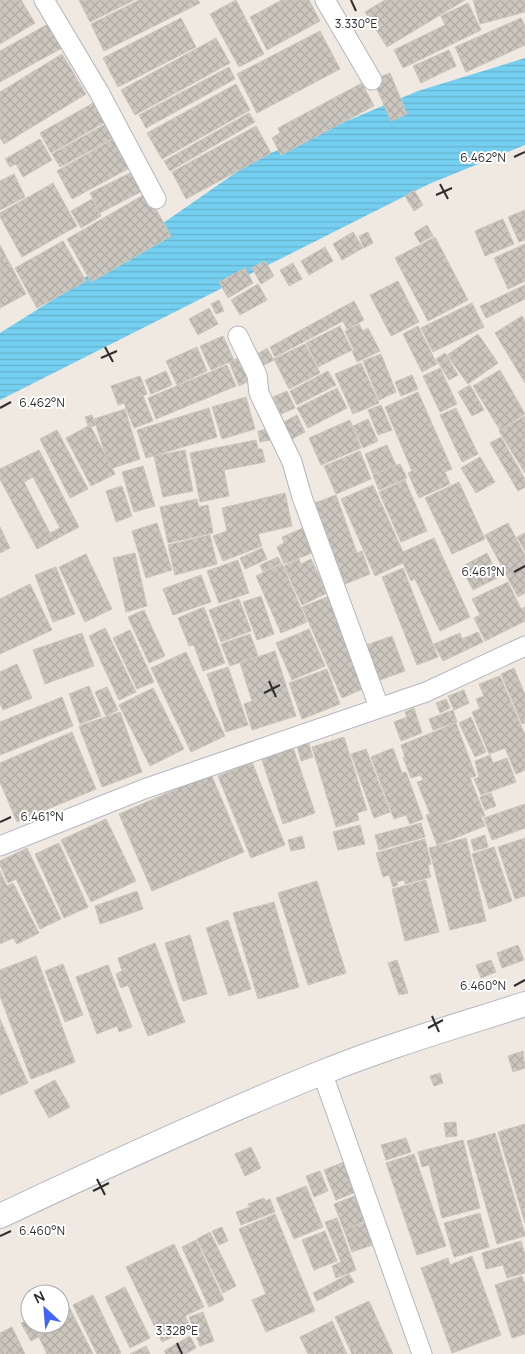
<svg xmlns="http://www.w3.org/2000/svg" width="525" height="1354" font-family="Manrope,sans-serif">
  <style>
    .water { fill: url(#water-rules) }
    .building { fill: url(#building-cross-hatch); stroke: #cbc5ba; fill-rule: evenodd }
    .lines { fill: none; stroke-linecap: round; stroke-linejoin: round }
    .minor-casing { stroke: #b4b7c1; stroke-width: 21 }
    .tertiary-casing { stroke: #b4b7c1; stroke-width: 26 }
    .minor { stroke: #fff; stroke-width: 19 }
    .tertiary { stroke: #fff; stroke-width: 24 }
    .ticks { fill: none; stroke: #2e2e2e; stroke-width: 2 }
    .ticks-label { font-size: 12px; text-anchor: middle; fill: #2e2e2e; stroke: #fff; stroke-width: 4; stroke-linejoin: round; paint-order: stroke }
  </style>
  <defs>
    <pattern id="water-rules" width="6" height="5" patternUnits="userSpaceOnUse" patternTransform="scale(1.25)"><rect width="6" height="5" fill="#75cff0"/><path d="M0 2.5h6" fill="none" stroke="#66b2ce"/></pattern>
    <pattern id="building-cross-hatch" width="8" height="8" patternUnits="userSpaceOnUse" patternTransform="scale(1.25)"><rect width="8" height="8" fill="#cbc7bf"/><path d="M0 0l8 8M0 8l8-8" fill="none" stroke="#afaba4"/></pattern>
  </defs>
  <rect width="100%" height="100%" fill="#efe9e1"/>
  <path class="water" d="M525,58v87l-96,39 -429,216v-67l51,-32 203,-141 164,-69z"/>
  <g class="building">
    <path d="M0,0h21l14,23 -35,21z"/>
    <path d="M79,0h55l-44,22z"/>
    <path d="M139,0h59l2,3 -96,48 -13,-27z"/>
    <path d="M236,0l28,54 -25,13 -29,-53z"/>
    <path d="M282,0h27l11,21 -53,29 -17,-33z"/>
    <path d="M385,0h80l-78,47 -22,-35z"/>
    <path d="M473,0h52v12l-45,12z"/>
    <path d="M468,3l13,27 -78,38 -9,-18 51,-25 -4,-9z"/>
    <path d="M181,18l15,29 -78,40 -15,-29z"/>
    <path d="M521,18l4,8v19l-59,27 -11,-25z"/>
    <path d="M48,24l14,24 -62,34v-31z"/>
    <path d="M320,31l20,38 -83,44 -20,-39z"/>
    <path d="M216,38l14,25 -95,52 -14,-25z"/>
    <path d="M449,50l7,16 -35,17 -8,-17z"/>
    <path d="M62,54l24,40 -82,50 -4,-6v-46z"/>
    <path d="M229,67l6,12 -89,49 -7,-13z"/>
    <path d="M390,73l17,41 -16,7 -18,-41z"/>
    <path d="M362,83l12,23 -93,49 -9,-17 8,-5 -2,-5z"/>
    <path d="M236,84l14,26 -88,49 -15,-26z"/>
    <path d="M95,102l12,19 -56,32 -11,-20z"/>
    <path d="M249,113l6,9 -85,49 -6,-10z"/>
    <path d="M111,121l8,14 -59,32 -8,-13z"/>
    <path d="M256,126l15,27 -85,46 -14,-27z"/>
    <path d="M119,136l16,29 -63,34 -15,-28z"/>
    <path d="M40,139l12,21 -29,17 -7,-13 -6,3 -5,-8z"/>
    <path d="M138,169l10,19 -48,25 -10,-20z"/>
    <path d="M14,174l11,23 -25,13v-29z"/>
    <path d="M53,183l24,43 -55,31 -22,-40v-4z"/>
    <path d="M414,190l9,15 -9,6 -9,-15z"/>
    <path d="M147,193l24,43 -80,46 -24,-43z"/>
    <path d="M92,199l9,17 -20,12 -10,-17z"/>
    <path d="M525,210v30l-6,2 -11,-25z"/>
    <path d="M503,219l11,25 -29,12 -10,-25z"/>
    <path d="M427,225l6,11 -13,7 -6,-10z"/>
    <path d="M353,232l10,16 -21,12 -9,-16z"/>
    <path d="M368,232l5,11 -9,5 -5,-12z"/>
    <path d="M435,237l33,63 -40,21 -33,-63z"/>
    <path d="M63,241l23,40 -49,27 -22,-40z"/>
    <path d="M525,244v37l-17,8 -14,-31z"/>
    <path d="M0,245l26,49 -26,14z"/>
    <path d="M325,247l8,14 -24,14 -8,-14z"/>
    <path d="M265,261l9,15 -13,8 -9,-16z"/>
    <path d="M293,263l9,16 -13,7 -9,-16z"/>
    <path d="M245,268l8,15 -25,15 -9,-16z"/>
    <path d="M398,281l21,41 -28,14 -21,-41z"/>
    <path d="M258,284l9,16 -27,15 -9,-15z"/>
    <path d="M525,285v14l-39,19 -6,-12z"/>
    <path d="M219,300l5,11 -8,3 -5,-10z"/>
    <path d="M354,301l10,19 -17,9 -4,-8 -68,36 -5,-10z"/>
    <path d="M472,303l12,24 -51,25 -12,-24z"/>
    <path d="M209,308l9,16 -20,11 -9,-16z"/>
    <path d="M522,316l3,5v62l-30,-50z"/>
    <path d="M359,324l4,7 5,-3 12,23 -23,11 -5,-11 2,-1 -9,-19z"/>
    <path d="M340,326l12,24 -34,17 -12,-24z"/>
    <path d="M418,326l19,38 -15,8 -19,-38z"/>
    <path d="M478,334l20,29 -30,21 -21,-29z"/>
    <path d="M223,336l11,24 -23,10 -11,-24z"/>
    <path d="M305,344l15,29 -31,16 -15,-30z"/>
    <path d="M197,347l10,24 -30,14 -11,-24z"/>
    <path d="M267,348l7,12 -12,6 -6,-11z"/>
    <path d="M445,353l13,22 -9,5 -13,-21z"/>
    <path d="M381,354l15,38 -17,8 -16,-39z"/>
    <path d="M239,358l10,23 -10,5 -10,-24z"/>
    <path d="M361,363l18,40 -26,11 -18,-40z"/>
    <path d="M227,365l9,21 -80,33 -8,-21z"/>
    <path d="M440,368l17,36 -17,8 -17,-36z"/>
    <path d="M500,370l25,44 -25,16 -27,-44z"/>
    <path d="M166,371l6,14 -21,9 -6,-14z"/>
    <path d="M328,371l8,14 -39,20 -7,-14z"/>
    <path d="M412,375l6,14 -17,7 -6,-14z"/>
    <path d="M140,376l7,18 -4,2 10,25 -19,7 -10,-25 -6,2 -7,-19z"/>
    <path d="M470,385l14,25 -12,6 -14,-24z"/>
    <path d="M337,388l10,20 -39,20 -11,-20z"/>
    <path d="M287,391l8,17 -14,6 -8,-17z"/>
    <path d="M418,392l34,77 -7,3 5,12 -31,14 -11,-25 4,-2 -27,-64z"/>
    <path d="M246,397l9,32 -33,10 -10,-32z"/>
    <path d="M381,405l11,25 -14,5 -10,-25z"/>
    <path d="M209,408l8,29 -71,21 -9,-28z"/>
    <path d="M456,408l22,46 -16,8 -22,-47z"/>
    <path d="M125,409l15,50 -30,10 -16,-50z"/>
    <path d="M92,415l4,10 -7,3 -4,-11z"/>
    <path d="M297,415l8,17 -15,8 -8,-17z"/>
    <path d="M525,416v57l-26,-42z"/>
    <path d="M368,419l10,22 -15,7 -10,-22z"/>
    <path d="M350,420l11,28 -40,17 -12,-27z"/>
    <path d="M90,425l25,49 -24,12 -25,-48z"/>
    <path d="M274,428l2,11 -16,3 -2,-11z"/>
    <path d="M57,430l31,59 -18,9 -30,-59z"/>
    <path d="M501,437l24,42v8l-7,4 -28,-48z"/>
    <path d="M256,440l2,9h4l3,13 -41,8 5,26 -29,6 -10,-49z"/>
    <path d="M387,445l9,20 -23,9 -8,-20z"/>
    <path d="M39,450l40,77 -42,22 -37,-70v-10zM33,477l27,51 -10,5 -26,-51z"/>
    <path d="M185,450l8,41 -30,6 -9,-41z"/>
    <path d="M360,451l11,28 -35,15 -12,-28z"/>
    <path d="M480,457l15,25 -19,11 -15,-25z"/>
    <path d="M400,464l7,14 -28,12 -6,-15z"/>
    <path d="M143,466l12,40 -21,6 -12,-40z"/>
    <path d="M405,480l22,51 -26,11 -22,-50z"/>
    <path d="M459,482l26,57 -33,15 -27,-56z"/>
    <path d="M373,485l30,67 31,-14 36,79 -30,14 -25,-52 -4,2 -8,-18 -28,13 -34,-77z"/>
    <path d="M122,486l10,30 -16,6 -10,-31z"/>
    <path d="M285,493l7,33 -34,8 4,12 -39,15 -10,-25 14,-5 -5,-23z"/>
    <path d="M336,495l21,58 5,-2 8,23 -25,10 -30,-81z"/>
    <path d="M197,499l2,8 9,-2 5,28 -45,10 -8,-36z"/>
    <path d="M157,523l15,47 -26,8 -14,-47z"/>
    <path d="M508,523l17,32v38l-7,4 -33,-62z"/>
    <path d="M0,527l10,21 -10,5z"/>
    <path d="M303,528l12,24 -31,12 -7,-17 7,-4 -2,-6z"/>
    <path d="M525,533v18l-8,-14z"/>
    <path d="M210,535l7,29 -42,11 -7,-30z"/>
    <path d="M262,548l5,11 -22,10 -5,-11z"/>
    <path d="M135,553l12,53 -21,6 -13,-54z"/>
    <path d="M487,553l12,24 -26,13 -12,-23z"/>
    <path d="M86,554l26,55 -27,13 -26,-55z"/>
    <path d="M278,557l3,6 -18,9 -3,-7z"/>
    <path d="M299,559l2,5 10,-5 16,34 -25,12 -18,-39z"/>
    <path d="M238,560l11,33 -30,10 -12,-32z"/>
    <path d="M282,564l25,58 -26,11 -25,-57z"/>
    <path d="M56,567l19,47 -22,8 -18,-47z"/>
    <path d="M403,568l35,89 -21,8 -35,-88z"/>
    <path d="M201,575l10,27 -38,13 -10,-26z"/>
    <path d="M508,582l13,27 4,-2v14l-40,20 -11,-23 6,-3 -8,-16z"/>
    <path d="M30,584l22,46 -52,24v-55z"/>
    <path d="M261,596l13,38 -17,6 -14,-38z"/>
    <path d="M329,596l40,90 -27,12 -40,-91z"/>
    <path d="M239,599l12,32 -30,11 -12,-32z"/>
    <path d="M204,607l21,56 -22,8 -9,-26 -5,1 -11,-28z"/>
    <path d="M144,610l21,46 -16,7 -21,-46z"/>
    <path d="M105,628l31,64 -17,8 -30,-64z"/>
    <path d="M309,629l16,37 -33,14 -16,-37z"/>
    <path d="M130,630l24,52 -17,7 -24,-51z"/>
    <path d="M478,632l5,10 -40,19 -9,-17 26,-11 2,6z"/>
    <path d="M82,633l12,33 -49,18 -12,-34z"/>
    <path d="M250,634l8,22 -28,10 -9,-22z"/>
    <path d="M392,636l13,35 -31,11 -13,-35z"/>
    <path d="M275,651l21,65 -44,14 -8,-26 8,-3 -12,-38z"/>
    <path d="M186,652l39,84 -34,16 -40,-84z"/>
    <path d="M17,664l15,34 -29,12 -3,-7v-31z"/>
    <path d="M228,667l20,58 -22,7 -19,-58z"/>
    <path d="M514,668l11,27v28l-3,1 -21,-50z"/>
    <path d="M327,669l13,35 -38,15 -13,-36z"/>
    <path d="M500,676l25,59v35l-9,4 -11,-26 -16,6 -17,-42 8,-3 -4,-10 8,-3 -5,-12z"/>
    <path d="M89,686l12,30 -21,8 -11,-30z"/>
    <path d="M107,687l11,23 -12,6 -11,-24z"/>
    <path d="M153,688l31,61 -34,17 -31,-61z"/>
    <path d="M464,690l5,13 -15,7 -6,-14z"/>
    <path d="M62,697l11,29 -73,29v-33z"/>
    <path d="M446,699l4,9 -10,5 -4,-10z"/>
    <path d="M414,708l8,25 -21,8 -7,-19 13,-5 -2,-5z"/>
    <path d="M453,710l4,12 -24,8 -4,-11z"/>
    <path d="M120,712l22,60 -40,15 -23,-61z"/>
    <path d="M471,717l15,35 -11,5 -16,-34z"/>
    <path d="M456,723l20,53 -6,2 15,38 -4,1 4,9 -48,19 -11,-30 4,-1 -13,-32 6,-2 -2,-5 -10,3 -8,-21h2l-4,-12z"/>
    <path d="M72,732l24,57 -79,33 -17,-40v-19z"/>
    <path d="M344,737l23,73 -10,3 2,7 -23,7 -24,-80z"/>
    <path d="M307,738l6,19 -12,4 -5,-19z"/>
    <path d="M293,747l22,66 -32,11 -22,-67z"/>
    <path d="M393,748l9,25 4,-1 17,47 -13,5 -4,-9 -12,4 -23,-62z"/>
    <path d="M366,749l24,63 -16,6 -23,-64z"/>
    <path d="M490,755l3,8 14,-5 9,24 -35,13 -7,-16 5,-2 -4,-16z"/>
    <path d="M252,762l33,83 -34,13 -33,-82z"/>
    <path d="M211,774l33,78 -92,39 -33,-77z"/>
    <path d="M491,793l5,13 -11,4 -5,-13z"/>
    <path d="M525,804v24l-33,12 -8,-22z"/>
    <path d="M106,819l30,62 -45,21 -30,-62z"/>
    <path d="M421,823l4,14 -46,13 -4,-15z"/>
    <path d="M360,825l5,19 -27,6 -5,-18z"/>
    <path d="M485,835l3,12 -14,4 -3,-11z"/>
    <path d="M302,836l3,12 -14,3 -3,-11z"/>
    <path d="M466,838l20,83 -36,9 -21,-82z"/>
    <path d="M525,838v58l-10,3 -17,-52z"/>
    <path d="M425,839l6,25 -3,1 3,12 -26,7 -1,-4 -7,2 1,3 -5,2 -4,-12 -6,2 -7,-24z"/>
    <path d="M59,843l29,64 -24,11 -29,-64z"/>
    <path d="M494,847l18,54 -23,8 -17,-55z"/>
    <path d="M27,848l34,71 -21,10 -24,-50 -8,4 -8,-18v-4z"/>
    <path d="M0,871l7,15 6,-3 26,50 -22,11 -4,-6 -13,6z"/>
    <path d="M426,880l13,52 -34,9 -13,-52z"/>
    <path d="M317,881l29,92 -38,12 -30,-92z"/>
    <path d="M137,891l6,18 -43,15 -5,-18z"/>
    <path d="M274,902l25,85 -41,12 -25,-86z"/>
    <path d="M228,920l23,69 -22,7 -23,-68z"/>
    <path d="M190,935l17,59 -24,7 -18,-58z"/>
    <path d="M155,943l30,79 -37,14 -20,-51 -7,3 -5,-14 6,-3 -4,-13z"/>
    <path d="M518,945l6,15 -22,8 -5,-15z"/>
    <path d="M36,956l39,106 -44,17 -31,-83v-26z"/>
    <path d="M397,960l11,33 -9,2 -11,-32z"/>
    <path d="M491,960l5,12 -15,6 -5,-13z"/>
    <path d="M63,964l20,51 -18,7 -20,-51z"/>
    <path d="M108,965l24,62 -13,5 -2,-6 -20,8 -21,-57z"/>
    <path d="M0,1019l28,64 -28,12z"/>
    <path d="M523,1051l2,17 -12,4 -5,-16z"/>
    <path d="M440,1073l3,10 -9,3 -4,-10z"/>
    <path d="M55,1080l15,27 -21,11 -15,-27z"/>
    <path d="M456,1122l1,14 -11,1 -2,-14z"/>
    <path d="M525,1124v99l-27,-91z"/>
    <path d="M495,1133l30,101v2l-28,8 -30,-103z"/>
    <path d="M406,1138l5,14 -25,8 -5,-15z"/>
    <path d="M463,1140l17,68 -38,10 -13,-53 -7,2 -4,-15z"/>
    <path d="M251,1147l10,21 -16,8 -10,-22z"/>
    <path d="M414,1154l32,92 -29,9 -31,-92z"/>
    <path d="M349,1160l12,30 -25,10 -12,-30z"/>
    <path d="M320,1171l8,20 -14,6 -8,-21z"/>
    <path d="M306,1186l17,41 -29,12 -18,-41z"/>
    <path d="M362,1193l10,25 -28,12 -10,-26z"/>
    <path d="M264,1198l1,3 5,-2 5,13 -34,13 -5,-13 14,-5 -2,-3z"/>
    <path d="M480,1213l9,34 -35,10 -10,-34z"/>
    <path d="M275,1214l40,97 -49,21 -14,-32 14,-6 -27,-65z"/>
    <path d="M337,1218l19,52 -20,8 -4,-12 9,-4 -16,-40z"/>
    <path d="M373,1220l8,22 -29,10 -8,-22z"/>
    <path d="M222,1227l6,14 -9,4 -7,-14z"/>
    <path d="M325,1231l12,30 -23,9 -12,-30z"/>
    <path d="M210,1232l26,54 -13,7 -26,-54z"/>
    <path d="M196,1240l28,60 -15,7 -27,-60z"/>
    <path d="M521,1241l4,14v18l-18,5 -4,-13 -17,4 -4,-16z"/>
    <path d="M174,1244l30,63 -19,9 6,12 -29,14 -36,-75z"/>
    <path d="M472,1256l29,79 -49,18 -31,-85 27,-10 2,7z"/>
    <path d="M349,1274l5,8 -37,19 -4,-8z"/>
    <path d="M522,1276l3,9v49l-13,4 -17,-53z"/>
    <path d="M125,1287l25,51 -20,10 -25,-51z"/>
    <path d="M93,1295l28,58 -2,1h-22l-24,-49z"/>
    <path d="M66,1301l27,53h-46l-8,-17 -8,4 -10,-18 9,-4v5h30v-20z"/>
    <path d="M369,1301l24,53h-41l-17,-37z"/>
    <path d="M203,1312l11,29 -14,5 -11,-29z"/>
    <path d="M332,1321l15,33h-39l-8,-17z"/>
    <path d="M12,1327l13,27h-25v-21z"/>
    <path d="M190,1336l6,12 -11,6h-19l-2,-3z"/>
    <path d="M146,1346l4,8h-20z"/>
  </g>
  <g class="lines">
    <g class="minor-casing">
      <g id="minor">
        <path d="M44,0l55,92 57,107"/>
        <path d="M325,0l47,80"/>
        <path d="M238,336l19,39 2,18 33,69 10,35 77,210"/>
        <path d="M0,846l144,-57 282,-97 99,-46"/>
        <path d="M322,1072l100,282"/>
      </g>
    </g>
    <g class="tertiary-casing">
      <path id="tertiary" d="M0,1216c106,-50 212,-99 321,-143 66,-27 136,-47 204,-69"/>
    </g>
    <use href="#minor" class="minor"/>
    <use href="#tertiary" class="tertiary"/>
  </g>
  <path class="ticks" d="M351,0l5,11M514,157l11,-5M440,184l8,15M436,195l16,-7M105,347l8,15M101,358l16,-7M0,408l11,-6M514,572l11,-6M269,681l7,16M264,693l16,-8M0,822l11,-5M514,986l11,-6M432,1016l7,16M428,1028l15,-8M97,1179l8,16M93,1191l16,-8M0,1236l11,-5M177,1343l5,11"/>
  <g class="ticks-label">
    <text x="356" y="28">3.330°E</text>
    <text x="483" y="162">6.462°N</text>
    <text x="42" y="407">6.462°N</text>
    <text x="483" y="576">6.461°N</text>
    <text x="42" y="821">6.461°N</text>
    <text x="483" y="990">6.460°N</text>
    <text x="42" y="1235">6.460°N</text>
    <text x="177" y="1335">3.328°E</text>
  </g>
  <g transform="translate(45 1309) rotate(334)"><circle r="24" fill="#ffffff" stroke="#ababab"/>
  <path d="M0-4L9 19L0 12L-9 19Z" fill="#4264fb"/>
  <text y="-8" font-size="14" font-weight="bold" text-anchor="middle" fill="#2e2e2e">N</text>
  </g>
</svg>
